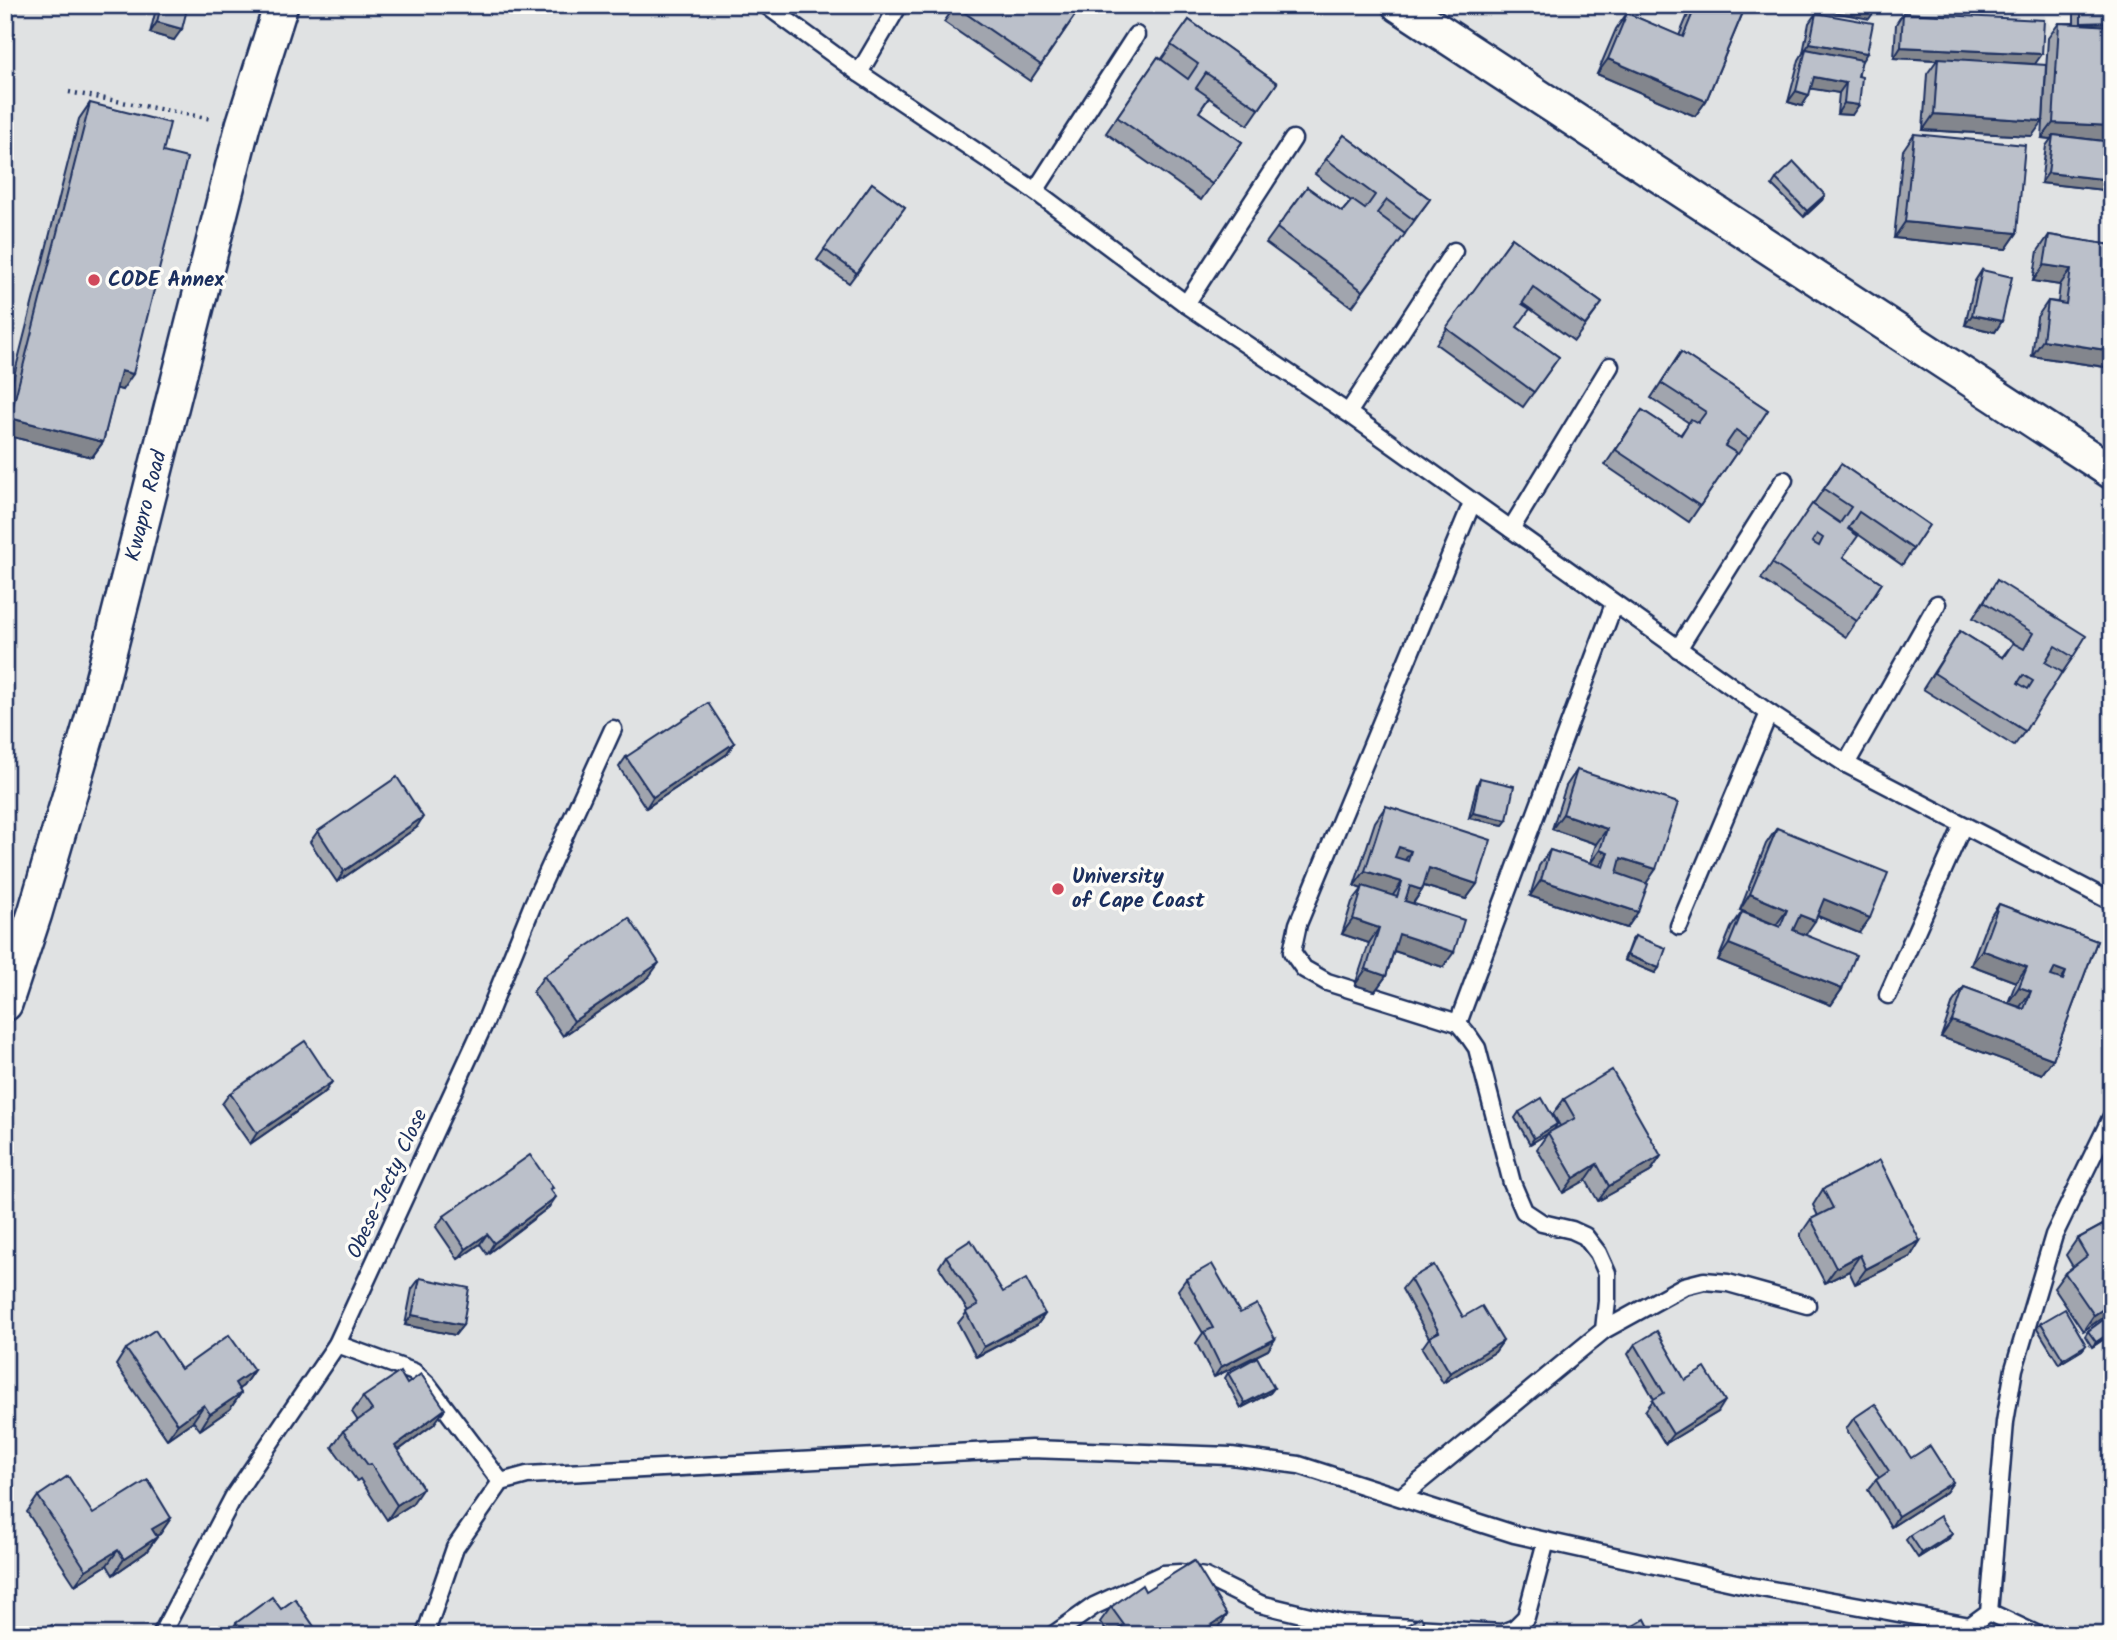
<svg xmlns="http://www.w3.org/2000/svg" width="2117" height="1640" font-family="Kalam,sans-serif">
  <style>
    .built { fill: #e0e2e3 }
    .lines { fill: none; stroke-linecap: round; stroke-linejoin: round }
    .service-casing { stroke: #1b2f5e; stroke-width: 21 }
    .minor-casing { stroke: #1b2f5e; stroke-width: 38 }
    .path { stroke: #1b2f5e; stroke-width: 4.5; stroke-dasharray: 2 5; stroke-linecap: butt }
    .service { stroke: #fdfcf7; stroke-width: 16 }
    .minor { stroke: #fdfcf7; stroke-width: 33 }
    .wall { fill: #a1a5ae; stroke: #1b2f5e; stroke-width: 2 }
    .shaded-wall { fill: #83868d; stroke: #1b2f5e; stroke-width: 2 }
    .building { fill: #bbc0ca; stroke: #1b2f5e; stroke-width: 2; fill-rule: evenodd }
    .poi-dot { fill: #d1495b; stroke: #fdfcf7; stroke-width: 2.5 }
    .labels { text-anchor: middle; dominant-baseline: central; stroke-width: 7; stroke-linejoin: round; paint-order: stroke }
    .poi-label { font-size: 21px; font-weight: bold; fill: #1b2f5e; stroke: #fdfcf7; text-anchor: start }
    .street-label { font-size: 21px; fill: #1b2f5e; stroke: #fdfcf7 }
  </style>
  <rect width="100%" height="100%" fill="#f0f0ee"/>
  <filter id="ink" filterUnits="userSpaceOnUse"><feTurbulence type="fractalNoise" baseFrequency=".0143" numOctaves="2"/><feDisplacementMap in="SourceGraphic" scale="14" xChannelSelector="R" yChannelSelector="G"/><feConvolveMatrix kernelMatrix="1 2 1 2 8 2 1 2 1" color-interpolation-filters="sRGB"/></filter>
  <g filter="url(#ink)">
    <path class="built" d="M5,5h2034l73,137v1493h-2107z"/>
    <g class="lines">
      <g class="service-casing">
        <g id="service">
          <path d="M766,5l93,68 176,118 151,113 162,109 421,300 77,51 266,138"/>
          <path d="M859,73l40,-68"/>
          <path d="M1035,191l101,-156"/>
          <path d="M1186,304l107,-165"/>
          <path d="M1348,413l106,-162"/>
          <path d="M1511,529l99,-163"/>
          <path d="M1678,649l106,-169"/>
          <path d="M1846,764l91,-160"/>
          <path d="M1679,926l90,-213"/>
          <path d="M1888,995l75,-170"/>
          <path d="M1458,1023l156,-419"/>
          <path d="M1604,1330l80,-44 20,-5 24,2 79,22"/>
          <path d="M337,1344l77,28 14,13 73,97"/>
          <path d="M1401,1497l203,-167 3,-29v-28l-9,-20 -13,-17 -13,-6 -30,-7 -18,-12 -12,-28 -35,-135 -9,-13 -10,-12 -131,-41 -23,-13 -12,-17 6,-28 174,-421"/>
          <path d="M1989,1612l49,23"/>
          <path d="M161,1635l73,-139 103,-152 149,-324 47,-116 80,-175"/>
          <path d="M425,1635l30,-87 46,-66 26,-7 504,-26 200,7 68,9 215,69 236,52 220,40 19,-14 16,-190 9,-53 40,-134 58,-119"/>
          <path d="M1053,1635l41,-29 69,-32 17,-1 25,4 55,27 83,20 159,9 13,-5 11,-11 20,-76"/>
        </g>
      </g>
      <g class="minor-casing">
        <g id="minor">
          <path d="M1399,5l713,467"/>
          <path id="s1" d="M5,1004l30,-91 59,-201 149,-587 38,-120"/>
        </g>
      </g>
      <path class="path" d="M69,92l143,27"/>
      <use href="#service" class="service"/>
      <use href="#minor" class="minor"/>
    </g>
    <g class="wall">
      <path d="M157,5h31l-14,35 -24,-7z"/>
      <path d="M956,5h126l-52,76 -86,-59z"/>
      <path d="M1692,5h54l-40,96 -11,15 -98,-42 19,-45 11,-16 52,23z"/>
      <path d="M2074,5h38v186l-71,-8 5,-37 5,-7 -9,-1 6,-100 11,-15h15z"/>
      <path d="M1816,13l45,49 -9,53 -15,-1 2,-21 -28,-5 -9,18 -14,-4 11,-42 4,-7 6,-30z"/>
      <path d="M1903,13l132,51 -3,72 -109,-6 4,-56 10,-14 -43,-2 2,-34z"/>
      <path d="M1189,20l88,63 -29,42 -39,-27 -10,14 43,30 -41,58 -95,-67 52,-76 3,3z"/>
      <path d="M90,103l73,49 -41,238 -6,-2 -13,54 -11,15 -87,-22v-24l74,-292z"/>
      <path d="M1914,134l103,99 -11,16 -112,-11 9,-88z"/>
      <path d="M1344,135l86,64 -78,108 -86,-64 41,-56 35,25 9,-11 -36,-27z"/>
      <path d="M1776,179l46,21 -18,17 -32,-32z"/>
      <path d="M872,183l33,24 -56,76 -32,-23z"/>
      <path d="M2049,235l63,10v123l-80,-12 5,-39 11,-16 10,1 2,-17 -27,-4 5,-30z"/>
      <path d="M1512,238l90,65 -28,38 -52,-38 -5,24 42,30 -36,50 -87,-63z"/>
      <path d="M1982,270l20,51 -7,11 -30,-7 10,-44z"/>
      <path d="M1681,352l87,58 -30,44 -13,-8 11,7 -47,69 -84,-57 37,-55 38,25 9,-12 -38,-25z"/>
      <path d="M1841,464l88,61 -27,40 -53,-37 -6,29 39,26 -36,54 -85,-58z"/>
      <path d="M1997,580l76,77 -11,16 -6,-4 -31,62 -11,15 -91,-57 37,-58 42,26 11,-14 -40,-25z"/>
      <path d="M734,743l-7,11 -81,54 -27,-41 7,-10z"/>
      <path d="M1577,770l69,113 -19,45 -97,-32 9,-30 11,-16 40,13 6,-19 -44,-15 14,-43z"/>
      <path d="M1480,778l27,42 -4,5 -34,-7 8,-34z"/>
      <path d="M1386,806l91,78 -11,15 -42,-13 -2,4 -9,14 30,63 -49,-16 -8,25 -11,15 -20,-6 14,-42 -27,-9 10,-32 10,-13 -8,-3 21,-64z"/>
      <path d="M416,828l-79,54 -27,-40 8,-11z"/>
      <path d="M1777,828l82,105 -42,-17 -12,19 37,54 -11,16 -113,-45 13,-32 11,-16 34,14 -36,-16 26,-66z"/>
      <path d="M1999,904l98,37 -44,118 -11,15 -101,-37 12,-35 11,-15 56,21 -12,-5 8,-21 -45,-17 17,-45z"/>
      <path d="M1635,936l24,32 -4,5 -31,-13 7,-19z"/>
      <path d="M544,976l104,2 -85,58 -30,-44z"/>
      <path d="M325,1092l-75,52 -28,-40 8,-11z"/>
      <path d="M1564,1099l97,57 -11,16 -52,29 -12,-21 -23,13 -26,-44 11,-16 -18,11 -15,-26 4,-6 35,18 6,-4 -7,-12z"/>
      <path d="M1823,1189l97,52 -10,16 -55,27 -6,-13 -24,12 -25,-48 11,-16 7,-3 -5,-11z"/>
      <path d="M551,1190l-2,17 -62,47 -7,-10 -22,15 -22,-32 8,-11z"/>
      <path d="M2112,1220v117l-2,-4 -3,4 -15,10 -7,-11 3,-5 15,-11 -1,-2 -19,13 -29,-43 11,-15 8,-6 -7,-12 11,-16z"/>
      <path d="M946,1256l57,36 42,22 -8,11 -61,32 -18,-34 10,-12 -29,-44z"/>
      <path d="M420,1278l43,47 -8,10 -50,-10 7,-36z"/>
      <path d="M1186,1279l54,34 35,26 -7,11 -54,27 -18,-34 7,-10 -25,-43z"/>
      <path d="M1410,1279l53,38 40,24 -8,11 -52,31 -21,-35 7,-10 -27,-49z"/>
      <path d="M2041,1323l45,22 -4,5 -23,14 -22,-36z"/>
      <path d="M1635,1344l50,36 33,32 -53,32 -20,-33 9,-12 -26,-45z"/>
      <path d="M126,1349l55,20 73,1 -11,16 -5,3 3,4 -11,16 -30,21 -7,-9 -26,18 -51,-74z"/>
      <path d="M1228,1373l46,15 -4,5 -29,15 -16,-30z"/>
      <path d="M363,1397l71,27 -36,27 14,53 -25,16 -27,-41 -3,2 -25,-34 11,-16 15,-10 -6,-9z"/>
      <path d="M1854,1418l57,40 42,24 -7,10 -55,35 -23,-37 8,-10 3,-2 -33,-49z"/>
      <path d="M38,1496l55,18 78,4 -11,16 -4,2 1,1 -11,15 -33,23 -6,-10 -32,20 -48,-73z"/>
      <path d="M1910,1535l38,4 -30,19 -12,-18z"/>
      <path d="M1145,1591l82,24 -10,15 -8,5h-100l-9,-13 11,-15z"/>
      <path d="M281,1609l39,26h-92l8,-12z"/>
    </g>
    <g class="shaded-wall">
      <path d="M1798,5h61l17,4 -7,10z"/>
      <path d="M1917,5h146l-4,6 -143,-4z"/>
      <path d="M157,22l25,7 -8,11 -24,-7z"/>
      <path d="M2112,22v3l-38,8 7,-10z"/>
      <path d="M1810,43l57,10 -7,11 -54,-15 -3,4z"/>
      <path d="M1901,47l141,7 -7,10 -141,-6z"/>
      <path d="M1608,59l98,42 -11,15 -98,-42z"/>
      <path d="M1814,77l32,6 -7,10 -32,-5z"/>
      <path d="M1796,91l13,4 -7,11 -14,-4z"/>
      <path d="M1844,103l15,2 -7,10 -15,-1z"/>
      <path d="M1934,114l109,7 -11,15 -109,-6z"/>
      <path d="M2053,123l59,3v16l-59,-7 -2,4 -9,-1z"/>
      <path d="M2048,173l64,7v11l-71,-8z"/>
      <path d="M1825,195l-3,5 -18,17 3,-6z"/>
      <path d="M1905,222l112,11 -11,16 -112,-11z"/>
      <path d="M2044,265l27,4 -11,16 -27,-4z"/>
      <path d="M1972,315l30,6 -7,11 -30,-7z"/>
      <path d="M2043,340l69,11v17l-80,-12z"/>
      <path d="M121,371l12,3 -11,16 -12,-3z"/>
      <path d="M10,418l93,24 -11,15 -87,-22v-10z"/>
      <path d="M734,743l-7,11 -81,54 7,-11z"/>
      <path d="M1473,813l34,7 -4,5 -34,-7z"/>
      <path d="M1563,814l44,15 -11,15 -44,-15z"/>
      <path d="M423,817l-7,11 -79,54 7,-11z"/>
      <path d="M1399,847l12,4 -11,16 -12,-4z"/>
      <path d="M1600,850l8,3 -10,15 -9,-3z"/>
      <path d="M1621,858l35,11 -11,16 -35,-11z"/>
      <path d="M1429,868l48,16 -11,15 -48,-15z"/>
      <path d="M1365,871l37,11 -11,16 -28,-12 -1,3 -8,-3z"/>
      <path d="M1541,880l97,32 -11,16 -97,-32z"/>
      <path d="M1410,886l12,4 -11,16 -12,-4z"/>
      <path d="M1750,894l37,16 -11,15 -36,-15z"/>
      <path d="M1824,899l46,19 -11,15 -46,-19z"/>
      <path d="M1800,915l15,6 -11,16 -15,-7z"/>
      <path d="M1353,919l26,9 -10,15 -27,-9z"/>
      <path d="M1399,934l55,18 -11,15 -55,-18z"/>
      <path d="M1729,944l113,45 -11,16 -113,-45z"/>
      <path d="M1982,950l45,17 -11,15 -45,-17z"/>
      <path d="M1627,955l32,13 -4,5 -31,-13z"/>
      <path d="M659,963l-11,15 -85,58 11,-15z"/>
      <path d="M2055,968l11,4 -11,16 -11,-4z"/>
      <path d="M1366,969l20,7 -11,15 -20,-6z"/>
      <path d="M2019,987l12,4 -11,16 -12,-4z"/>
      <path d="M1952,1021l101,38 -11,15 -101,-37z"/>
      <path d="M332,1082l-7,10 -75,52 7,-11z"/>
      <path d="M1557,1124l-3,6 -24,14 4,-6z"/>
      <path d="M1661,1156l-11,16 -52,29 11,-15z"/>
      <path d="M1597,1164l-11,16 -23,13 11,-15z"/>
      <path d="M556,1197l-7,10 -62,47 7,-11z"/>
      <path d="M487,1234l-7,10 -22,15 8,-10z"/>
      <path d="M1920,1241l-10,16 -55,27 11,-15z"/>
      <path d="M1860,1255l-11,16 -24,12 11,-15z"/>
      <path d="M2112,1303l-10,15 -19,13 11,-16z"/>
      <path d="M1045,1314l-8,11 -61,32 8,-10z"/>
      <path d="M412,1315l51,10 -8,10 -50,-10z"/>
      <path d="M2111,1332l-4,5 -15,10 4,-5z"/>
      <path d="M1275,1339l-7,11 -54,27 7,-10z"/>
      <path d="M1503,1341l-8,11 -52,31 7,-10z"/>
      <path d="M2086,1345l-4,5 -23,14 4,-5z"/>
      <path d="M254,1370l-11,16 -19,13 11,-16z"/>
      <path d="M1274,1388l-4,5 -29,15 4,-5z"/>
      <path d="M241,1393l-11,16 -30,21 10,-16z"/>
      <path d="M1725,1401l-7,11 -53,32 8,-10z"/>
      <path d="M204,1405l-11,16 -26,18 11,-15z"/>
      <path d="M445,1409l-11,15 -50,37 11,-15z"/>
      <path d="M1953,1482l-7,10 -55,35 7,-11z"/>
      <path d="M423,1488l-11,16 -25,16 10,-15z"/>
      <path d="M171,1518l-11,16 -19,10 11,-15z"/>
      <path d="M1952,1534l-4,5 -30,19 4,-5z"/>
      <path d="M157,1537l-11,15 -33,23 11,-16z"/>
      <path d="M118,1550l-11,15 -32,20 11,-15z"/>
      <path d="M1227,1615l-10,15 -8,5h-14z"/>
    </g>
    <g class="building">
      <path d="M161,5h27l-6,24 -25,-7z"/>
      <path d="M956,5h126l-41,60 -86,-59z"/>
      <path d="M1696,5h50l-40,96 -98,-42 19,-46 56,24z"/>
      <path d="M1859,5h18l-1,4z"/>
      <path d="M2081,5h31v17l-31,1z"/>
      <path d="M1816,13l57,10 -6,30 -57,-10z"/>
      <path d="M1903,13l141,7 -2,34 -141,-7z"/>
      <path d="M1189,20l88,63 -18,26 -53,-36 -10,15 13,9 -10,15 43,30 -30,42 -95,-67 41,-60 30,22 10,-15 -27,-19z"/>
      <path d="M2059,23l53,3v100l-59,-3z"/>
      <path d="M1806,49l56,11 -4,16 4,1 -3,28 -15,-2 2,-20 -32,-6 -5,18 -13,-4z"/>
      <path d="M1938,58l108,7 -3,56 -109,-7z"/>
      <path d="M90,103l80,20 -7,29 24,6 -54,216 -12,-3 -18,71 -93,-24z"/>
      <path d="M1914,134l111,11 -8,88 -112,-11z"/>
      <path d="M1344,135l86,64 -16,21 -27,-20 -10,13 28,21 -42,57 -86,-63 30,-41 35,25 10,-12 13,9 10,-14 -49,-36z"/>
      <path d="M2053,135l59,7v38l-64,-7z"/>
      <path d="M1794,162l31,33 -18,16 -31,-32z"/>
      <path d="M872,183l33,24 -48,66 -33,-24z"/>
      <path d="M2049,235l63,10v106l-69,-11 5,-39 18,3 5,-35 -27,-4z"/>
      <path d="M1512,238l90,65 -17,22 -52,-38 -11,17 8,5 -13,18 42,30 -25,35 -88,-64z"/>
      <path d="M1982,270l30,7 -10,44 -30,-6z"/>
      <path d="M1681,352l87,58 -19,29 -13,-9 -11,16 11,7 -36,53 -84,-56 26,-40 39,25 10,-16 7,4 8,-11 -45,-29z"/>
      <path d="M1841,464l88,61 -16,24 -54,-37 -11,17 10,7 -15,21 39,26 -25,38 -85,-58 40,-59 28,19 11,-16 -27,-18zM1817,534l6,4 -4,8 -7,-4z"/>
      <path d="M1997,580l89,56 -13,21 -18,-11 -10,16 17,10 -37,59 -91,-58 26,-42 43,27 10,-15 11,6 9,-16 -49,-31zM2023,675l10,6 -5,8 -10,-6z"/>
      <path d="M708,703l26,40 -81,54 -27,-40z"/>
      <path d="M1577,770l101,33 -22,66 -35,-11 -4,15 31,11 -10,28 -97,-32 9,-30 53,17 5,-14 -8,-3 7,-21 -44,-15z"/>
      <path d="M397,777l26,40 -79,54 -26,-40z"/>
      <path d="M1480,778l34,8 -7,34 -34,-7z"/>
      <path d="M1386,806l105,34 -14,44 -48,-16 -7,22 -12,-4 -5,15 59,19 -10,32 -55,-18 -13,42 -20,-7 13,-41 -26,-9 10,-33 34,11 5,-15 -37,-11zM1399,847l12,4 -3,10 -13,-4z"/>
      <path d="M1777,828l111,45 -18,45 -46,-19 -9,22 -15,-6 -7,15 63,25 -14,34 -113,-45 13,-32 38,15 7,-17 -37,-16z"/>
      <path d="M1999,904l98,37 -44,118 -101,-38 12,-34 60,22 7,-18 -12,-4 8,-20 -45,-17zM2055,968l11,4 -3,8 -12,-4z"/>
      <path d="M629,918l30,45 -85,58 -30,-45z"/>
      <path d="M1635,936l31,12 -7,20 -32,-13z"/>
      <path d="M305,1041l27,41 -75,51 -27,-40z"/>
      <path d="M1612,1070l49,86 -52,30 -12,-22 -23,14 -26,-45 27,-15 -11,-19z"/>
      <path d="M1542,1098l15,26 -23,14 -15,-26z"/>
      <path d="M530,1155l23,33 -3,1 6,8 -62,46 -7,-9 -21,15 -22,-33z"/>
      <path d="M1880,1160l40,81 -54,28 -6,-14 -24,13 -25,-49 22,-11 -10,-19z"/>
      <path d="M2112,1220v83l-18,12 -29,-42 22,-17 -10,-17z"/>
      <path d="M971,1240l32,52 23,-13 19,35 -61,33 -18,-35 12,-7 -32,-49z"/>
      <path d="M1212,1264l28,49 17,-9 18,35 -54,28 -17,-35 9,-4 -27,-49z"/>
      <path d="M1434,1265l29,52 19,-11 21,35 -53,32 -21,-36 10,-5 -29,-53z"/>
      <path d="M420,1278l49,10 -6,37 -51,-10z"/>
      <path d="M2065,1309l21,36 -23,14 -22,-36z"/>
      <path d="M2103,1320l8,12 -15,10 -8,-11z"/>
      <path d="M155,1330l26,39 48,-34 25,35 -19,13 6,10 -31,21 -6,-9 -26,19 -52,-75z"/>
      <path d="M1657,1331l28,49 20,-12 20,33 -52,33 -21,-34 12,-7 -29,-49z"/>
      <path d="M1257,1357l17,31 -29,15 -17,-30z"/>
      <path d="M400,1372l7,12 14,-10 24,35 -50,37 28,42 -26,17 -26,-41 -3,1 -25,-34 29,-21 -9,-13z"/>
      <path d="M1875,1404l36,54 19,-12 23,36 -55,34 -22,-36 13,-9 -35,-53z"/>
      <path d="M68,1476l25,38 55,-34 23,38 -19,11 5,8 -33,22 -6,-9 -32,20 -48,-74z"/>
      <path d="M1940,1516l12,18 -30,19 -12,-18z"/>
      <path d="M1194,1561l33,54 -31,20h-87l15,-10 -13,-18 31,-22 3,6z"/>
      <path d="M272,1597l9,12 14,-10 25,36h-76l1,-1 -9,-11z"/>
      <path d="M1421,1617l10,18h-41z"/>
      <path d="M1645,1619l8,16h-35z"/>
      <path d="M52,1625l6,10h-21z"/>
    </g>
  </g>
  <g class="poi-dot">
    <circle cx="94" cy="280" r="7"/>
    <circle cx="1058" cy="889" r="7"/>
  </g>
  <g class="labels">
    <g class="poi-label">
      <text x="108" y="280">CODE Annex</text>
      <text x="1072" y="877">University<tspan x="1072" dy="24">of Cape Coast</tspan></text>
    </g>
    <g class="street-label">
      <text stroke="none"><textPath href="#s1" startOffset="518">Kwapro Road</textPath></text>
      <text transform="translate(388 1184) rotate(-65)">Obese-Jecty Close</text>
    </g>
  </g>
  <rect width="2117" height="1640" fill="none" stroke="#fdfcf7" stroke-width="28"/>
  <rect x="14" y="14" width="2089" height="1612" fill="none" stroke="#1b2f5e" stroke-width="2.5" filter="url(#ink)"/>
</svg>
